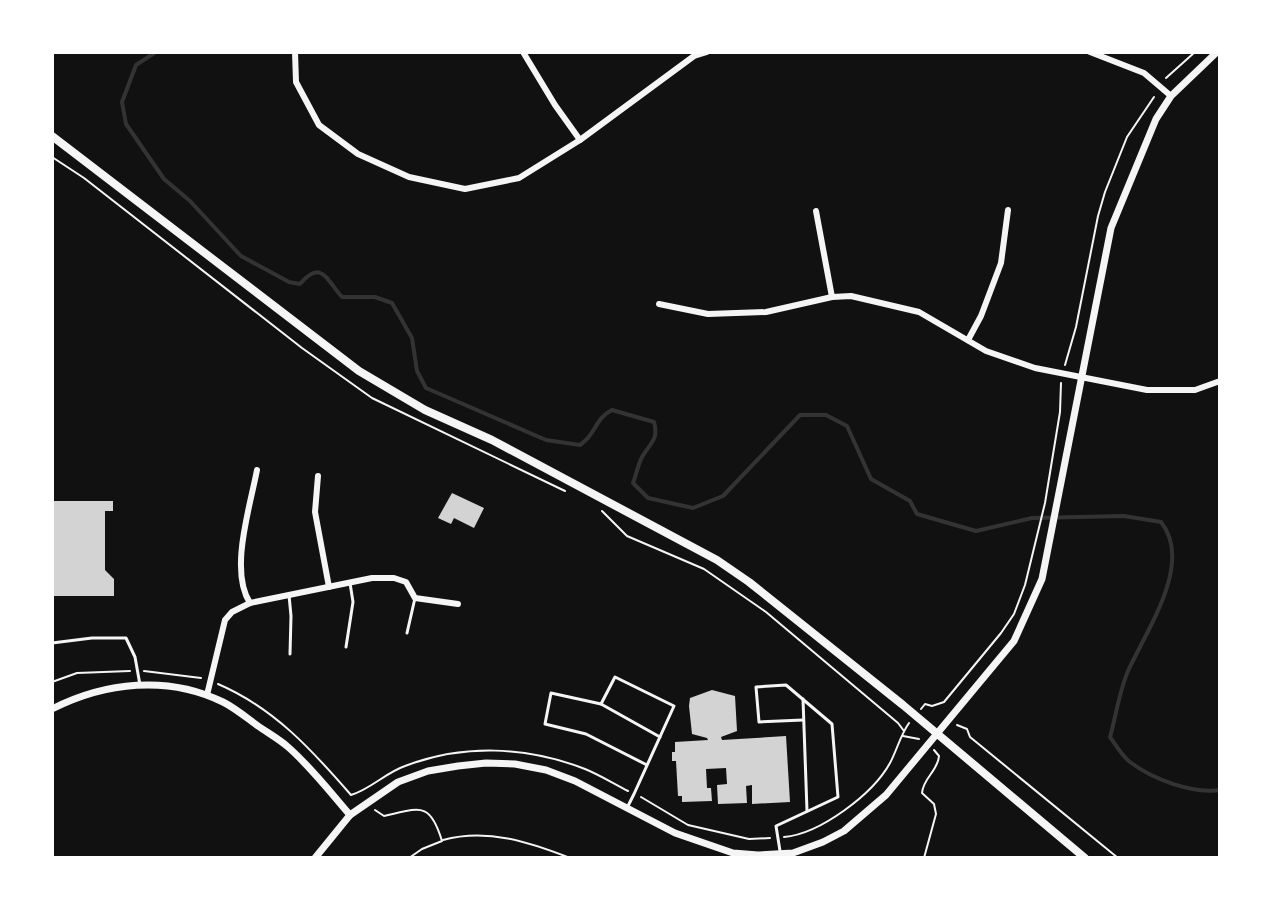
<svg xmlns="http://www.w3.org/2000/svg" width="1272" height="910" font-family="'Varela Round',sans-serif">
  <style>
    .lines { fill: none; stroke-linecap: round; stroke-linejoin: round }
    .stream { stroke: #333; stroke-width: 4 }
    .building { fill: #d3d3d3 }
    .path { stroke: #f5f5f5; stroke-width: 2 }
    .service { stroke: #f5f5f5; stroke-width: 3 }
    .minor { stroke: #f5f5f5; stroke-width: 6 }
    .tertiary { stroke: #f5f5f5; stroke-width: 7 }
    .secondary { stroke: #f5f5f5; stroke-width: 8 }
  </style>
  <rect width="100%" height="100%" fill="#111"/>
  <g class="lines">
    <path class="stream" d="M156,52l-20,13 -14,37 4,22 38,55 26,22 51,55 48,26 11,2c22,-26 27,-3 42,13h33l17,6 20,35 5,33 9,17 120,52 34,5c17,-11 14,-26 32,-35l42,12c5,18 -4,21 -12,35 -4,8 -6,18 -9,26l15,15 45,10 30,-12 77,-81h26l21,11 24,53 39,22 7,13 59,17 56,-13 92,-2 37,6c33,41 -15,109 -33,149 -9,21 -12,45 -18,66 6,8 12,19 20,25 22,17 62,32 90,28"/>
  </g>
  <g class="building">
    <path d="M452,493l32,15 -10,20 -20,-10 -3,6 -13,-6z"/>
    <path d="M52,501h61v10h-8v59l9,9v17h-62z"/>
    <path d="M712,690l23,6 2,35 -16,6 1,3 64,-4 4,66 -38,2v-19l-6,1 1,17 -29,1 -1,-19 10,-1 -1,-16 -20,1 1,19h4l1,13 -30,1v-6h-4l-2,-35h-4v-9h3v-10l33,-2 -1,-2 -15,-4 -3,-28 1,-8z"/>
  </g>
  <g class="lines">
    <g class="path">
      <path d="M1166,78l29,-26"/>
      <path d="M52,157l32,21 218,170 70,50 193,93"/>
      <path d="M1065,365l11,-38 22,-111 7,-24 22,-55 27,-40"/>
      <path d="M602,511l25,25 77,33 62,43 132,111 6,8"/>
      <path d="M144,671l57,7"/>
      <path d="M52,682l25,-9 53,-2"/>
      <path d="M218,684c56,24 94,66 133,111 20,-6 34,-22 54,-29 58,-22 121,-20 180,3 15,6 29,15 43,22"/>
      <path d="M921,709l4,-5 7,2 12,-4 57,-69 13,-19 11,-29 20,-82 15,-91 1,-29"/>
      <path d="M957,725l10,4 3,8 148,121"/>
      <path d="M903,736l16,3"/>
      <path d="M641,797l47,28 61,14 21,-1"/>
      <path d="M375,810l9,6c36,-8 46,-15 58,25l-20,8 -13,9"/>
      <path d="M784,837c36,-3 89,-43 106,-74 7,-13 10,-27 19,-40"/>
      <path d="M443,840c44,-12 86,2 127,18"/>
      <path d="M924,858l12,-44 -2,-10 -12,-11c1,-15 16,-22 17,-37l-5,-6"/>
    </g>
    <g class="service">
      <path d="M289,595l2,21 -1,38"/>
      <path d="M407,633l8,-35"/>
      <path d="M52,643l40,-5h34l9,19 5,28"/>
      <path d="M346,647l7,-45 -3,-19"/>
      <path d="M803,699l4,112"/>
      <path d="M601,704l59,33"/>
      <path d="M627,808l7,-14 40,-88 -59,-29 -14,27 -50,-11 -6,31 41,10 61,31"/>
      <path d="M780,851l-4,-25 62,-29 -6,-73 -46,-39 -30,2 3,35 44,-2"/>
    </g>
    <g class="minor">
      <path d="M295,52l1,30 23,43 39,29 51,23 56,12 54,-11 61,-38 114,-84 13,-4"/>
      <path d="M523,52l32,53 25,35"/>
      <path d="M1090,52l54,21 27,23"/>
      <path d="M816,211l16,86"/>
      <path d="M659,304l49,10 58,-2 66,-15 19,-1 68,16 67,39 49,17 112,22h48l25,-9"/>
      <path d="M968,340l13,-24 20,-53 7,-53"/>
      <path d="M318,476l-3,36 14,75"/>
      <path d="M250,603c-21,-32 0,-96 7,-133"/>
      <path d="M207,695l18,-75 7,-8 18,-9 122,-25h22l12,4 9,16 43,6"/>
    </g>
    <g class="tertiary">
      <path d="M52,709c53,-27 116,-34 171,-7 12,6 24,16 35,24 10,7 21,13 30,21 23,20 42,45 62,68"/>
      <path d="M315,858l35,-43 48,-33 30,-11 30,-5 28,-3 29,1 31,6 29,11 100,52 58,20 25,2 35,-2 30,-11 21,-11 42,-36 128,-154 28,-62 69,-351 45,-109 15,-23 46,-44"/>
    </g>
    <path class="secondary" d="M52,136l307,235 66,39 67,30 225,120 32,22 154,123 182,153"/>
  </g>
  <rect width="1272" height="910" fill="none" stroke="#ffffff" stroke-width="108"/>
</svg>
